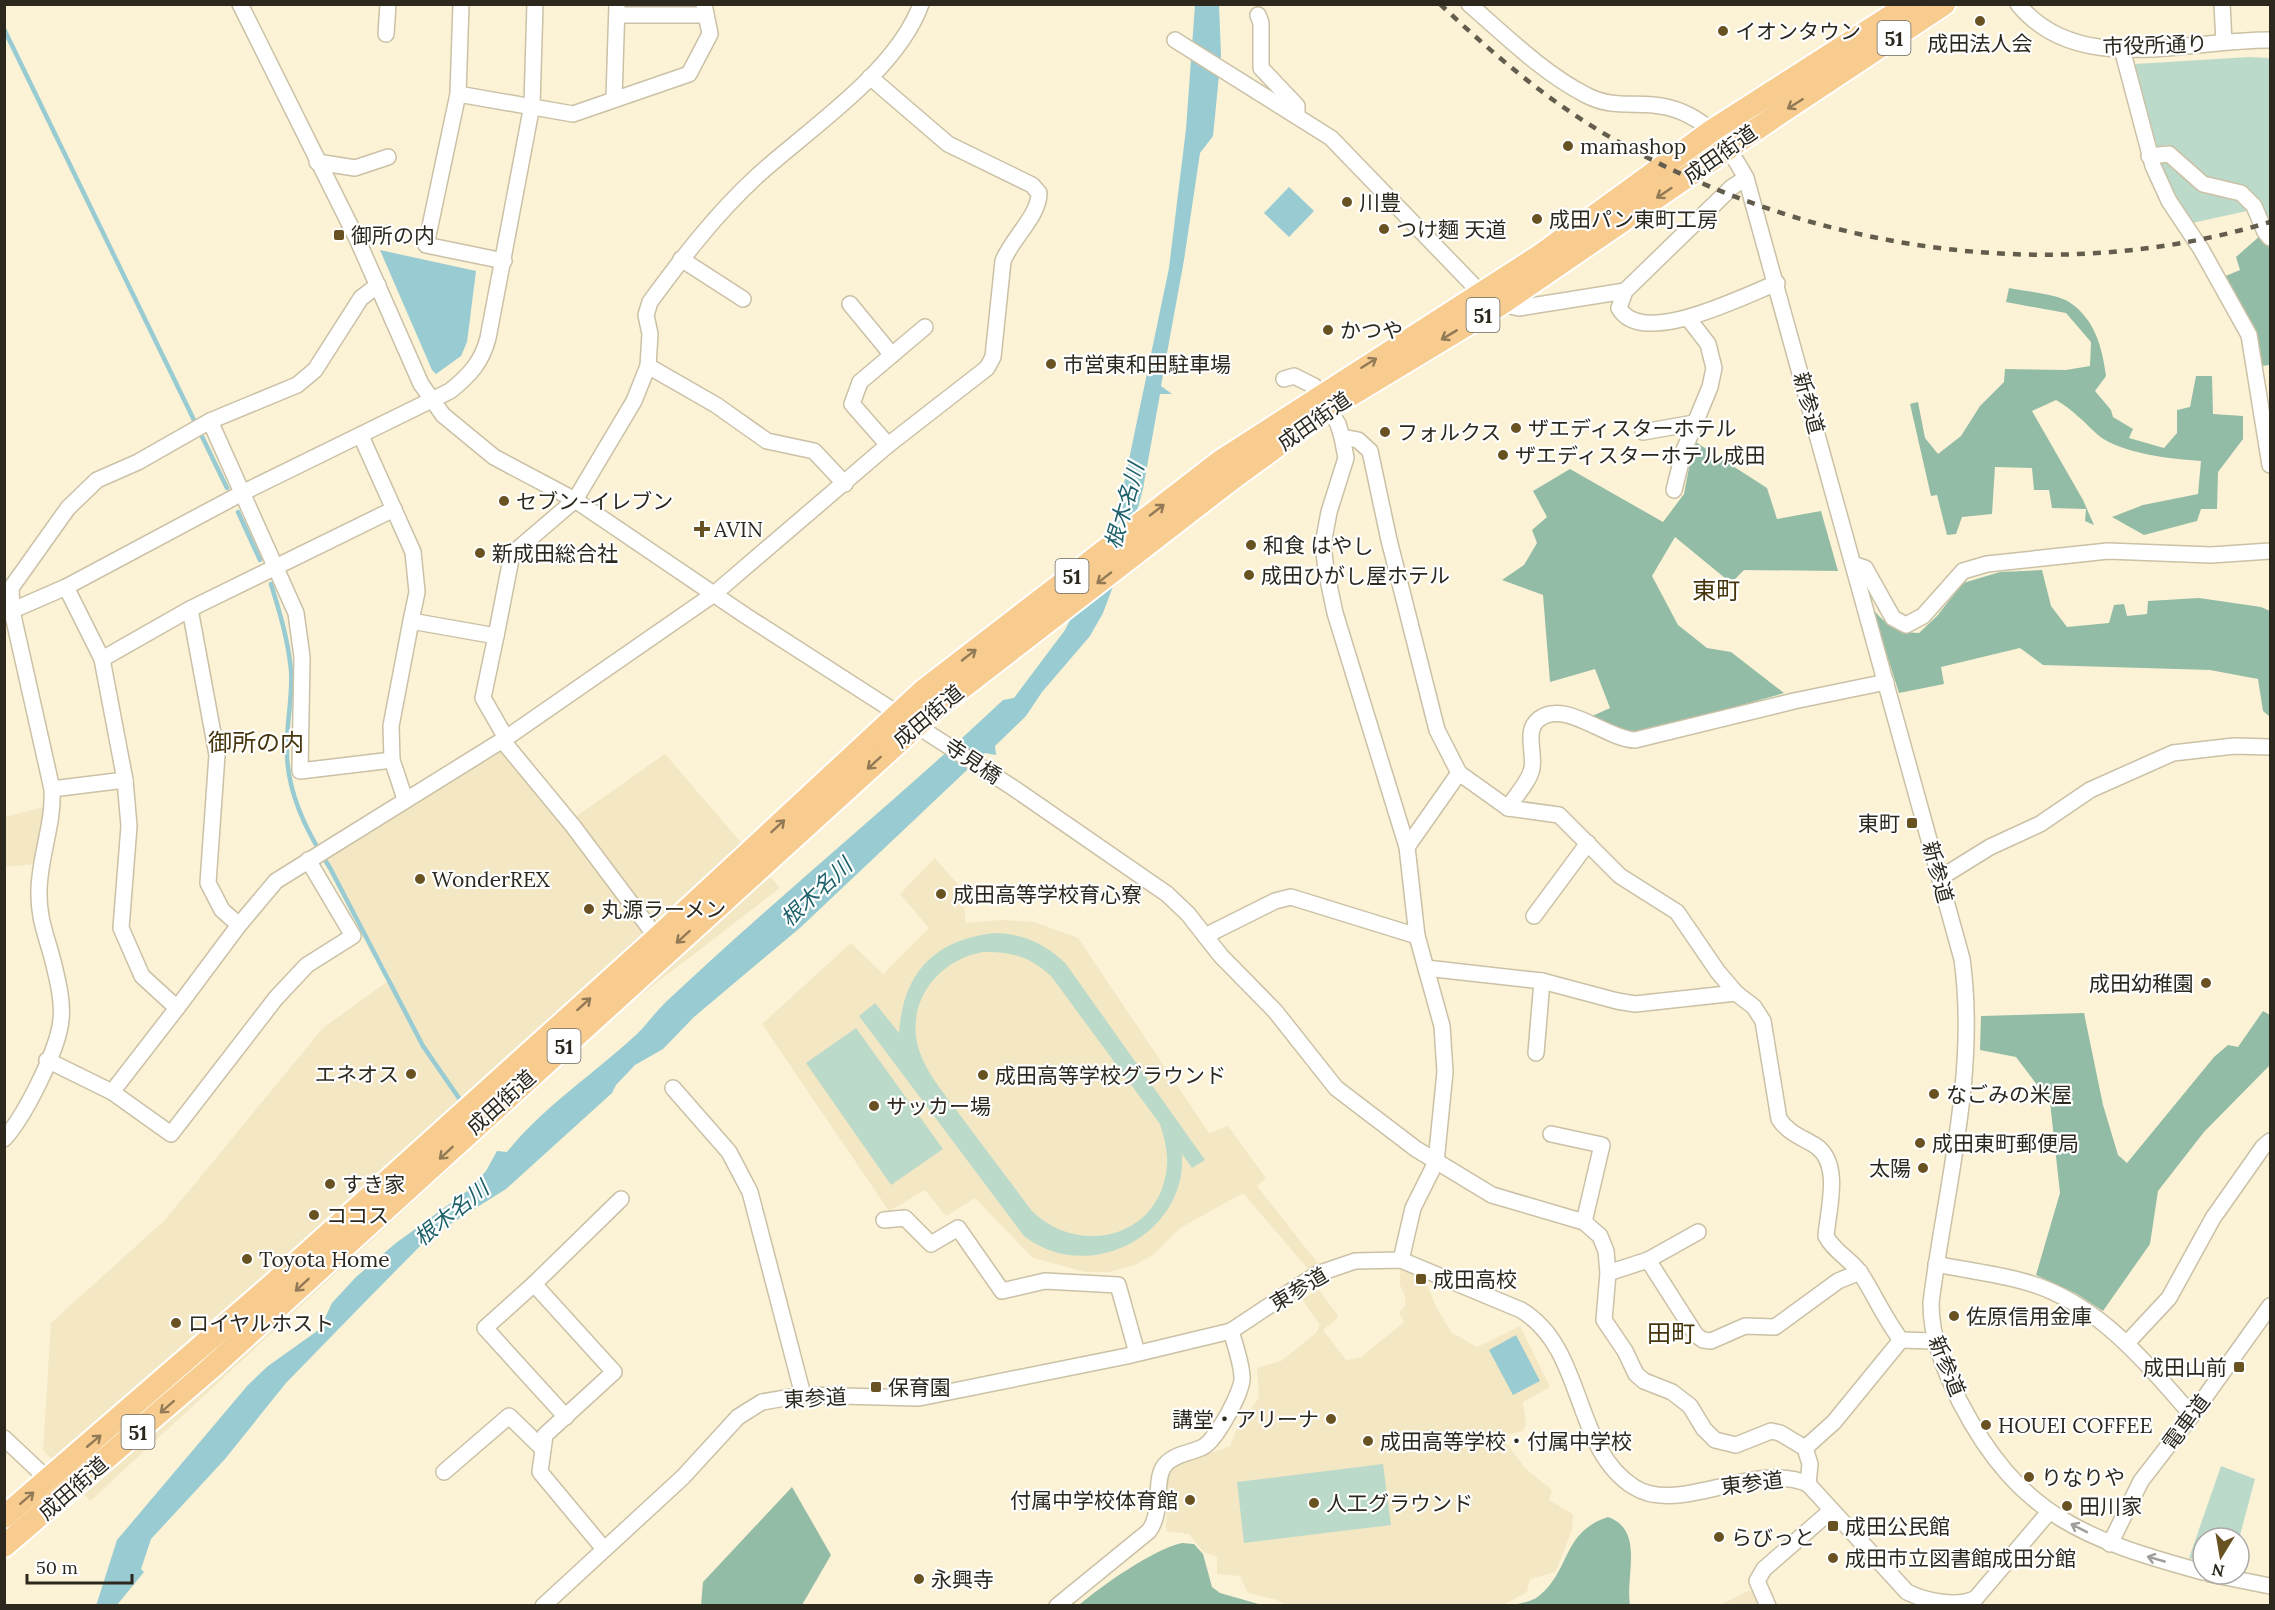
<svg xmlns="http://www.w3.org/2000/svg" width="2275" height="1610" font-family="Lora,'Noto Sans JP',serif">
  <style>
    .built { fill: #f3e7c4 }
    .green { fill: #bcdaca; fill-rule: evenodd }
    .forest { fill: #93bca6 }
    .water { fill: #98cbd2 }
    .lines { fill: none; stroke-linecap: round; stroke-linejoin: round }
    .stream { stroke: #98cbd2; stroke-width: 4.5 }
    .minor-casing { stroke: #cac1a6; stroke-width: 18 }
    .highway-casing { stroke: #fff; stroke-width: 26 }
    .minor { stroke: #fff; stroke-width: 15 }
    .highway { stroke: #f7cc8e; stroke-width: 22 }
    .rail { stroke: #635d4e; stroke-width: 4.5; stroke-dasharray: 8 8; stroke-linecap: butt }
    .oneway { stroke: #927a56 }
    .oneway2 { stroke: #a09e9a }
    .poi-dot { fill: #685221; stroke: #fff; stroke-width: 2 }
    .labels { text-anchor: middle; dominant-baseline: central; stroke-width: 4.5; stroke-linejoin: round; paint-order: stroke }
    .shield { fill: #fff; stroke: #6b6862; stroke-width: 1.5 }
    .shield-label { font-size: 20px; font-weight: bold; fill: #2c281e }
    .poi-label { font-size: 21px; fill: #2c281e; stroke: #fff; text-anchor: start }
    .street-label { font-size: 21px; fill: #2c281e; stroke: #fff }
    .water-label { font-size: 22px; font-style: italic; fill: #1e616a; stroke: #fff }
    .quarter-label { font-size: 24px; fill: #46350d; stroke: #fff }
  </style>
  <rect width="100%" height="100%" fill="#fcf2d6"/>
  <g class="built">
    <path d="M500,750l64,75 101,-71 115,134 -159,122 -531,491 -47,-51 8,-127 114,-103 158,-192 68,-49 -68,-125z"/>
    <path d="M44,807l-10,57 -29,3 -1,-50z"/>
    <path d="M935,858l26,30 5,35 36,-3 32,2 44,16 131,195 19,-7 38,52 -9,8 62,79 -9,6 -67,-78 -63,35 -26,26 -17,10 -28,8h-23l-53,-14 -58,-60 -29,18 -21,-26 -36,21 -127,-187 89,-81 32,31 46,-46 -29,-34z"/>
    <path d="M1400,1269l24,9 13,31 15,24 25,14 43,-21 30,61 -27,15 3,22 -3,7 -22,5 24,32 27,22 -3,10 24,14 -1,16 -14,36 -3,6 -25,7 -3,13 -26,14 -215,-1 -9,-5 -29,-7 -8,-17 -23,-2v-17l-14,-5 -14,-18 -23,-3 2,-62 62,-23 12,-30 10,-8 7,-11 -2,-29 24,-7 35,-28 4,-8 -18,-26 17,-9 20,27 -16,13 23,30 14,-2 44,-36 -5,-9 6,-7v-10l-5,-11z"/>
    <path d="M1748,1591h8l7,15h-45z"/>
  </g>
  <g class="green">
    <path d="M2249,57l21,1v161l-10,-11 -72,16 -32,-59 -22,-97 1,-4z"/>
    <path d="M994,933c28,0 52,11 72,31l139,196 -13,8 -10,-14c5,81 -94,132 -158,82l-165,-220 16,-13 24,30c4,-59 34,-93 95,-100zM983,952c28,-1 47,5 68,24l109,148c4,13 8,27 7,41 -5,72 -87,93 -135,46 -24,-32 -48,-64 -72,-96 -13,-18 -29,-36 -38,-57 -21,-48 11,-97 61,-106z"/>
    <path d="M856,1028l87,121 -52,36 -85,-122z"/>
    <path d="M1383,1464l8,61 -147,18 -7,-61z"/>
    <path d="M2221,1466l34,13 -16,60 -36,-1v24l-14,-4z"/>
  </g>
  <g class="forest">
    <path d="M2261,235l9,11v119l-9,1 -40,-88 19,-8 -4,-13z"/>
    <path d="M2009,288c15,3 49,6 60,14 26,17 33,45 37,74l-11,15 16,19 2,7 20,12 -4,9 35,10 13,-15v-23l13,-3 6,-31h16l1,38 30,2v23l-25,33 -1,37h-16l-4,12 -53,14 -32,-18 31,-12 55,-11 3,-33c-28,-2 -80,-7 -103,-26 -14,-13 -25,-25 -42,-35l-24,11 51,89 11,25 -9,-4 1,-12 -34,-1 -3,-18h-15l-2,-22 -37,-1 -3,47 -30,3 -6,17 -9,1 -10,-40 -6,1 -21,-92 8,-2 7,36 13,16 23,-18 19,-30 24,-24 1,-13 61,1 24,-4 1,-24 -25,-29 -60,-11z"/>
    <path d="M1694,441l73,47 10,31 44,-8 17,60 -94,-1 -13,13 -56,-46 -23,39 26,49 29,23 24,4 53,41 -151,43 -43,-19 20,-9 -15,-39 -45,13 -7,-87 -41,-15 22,-15 13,-22 -5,-13 15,-13 -14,-26 37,-22 93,53 21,-28z"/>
    <path d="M2042,570l9,36 16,21 42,-4 5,-18 10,-1 3,12 20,-2 1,-13 51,-3 62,9 9,4v106l-7,-6 -5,-32 -48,-9 -167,-5 -23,-17 -79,19 3,17 -45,9 -27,-85c15,18 24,24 47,25l18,-17 26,-33 37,-11z"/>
    <path d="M2263,1011l7,4v50l-66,67 -46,59 -8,53 -47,67 -26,-17 -41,-19 24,-82 -10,-91 -34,-45 -36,-7 1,-34 103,-3 19,92 15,50 9,8 87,-106 14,-12 10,2z"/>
    <path d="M792,1487l39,68 -29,50h-101l2,-23z"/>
    <path d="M1608,1517c37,13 17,59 22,88h-116c8,-2 20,-4 26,-10 31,-26 22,-63 68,-78z"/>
    <path d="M1182,1543l12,1 9,10 9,33 8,6 42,12h-183c22,-19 75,-56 103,-62z"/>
  </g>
  <g class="water">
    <path d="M1195,5h24l2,50 -8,81 -13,17 -16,107 -23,126 11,8h-12l-17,95 -17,63 -23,61 -13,23 -48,56 -16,24 -31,30 1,9 -11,-2 -184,174 -107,90 -31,32 -28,16 -19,20 -4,8 -106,96 -78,49 -68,69 -74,76 -61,76 -74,80 -10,30 3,3 -27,33 -21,1 21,-66 131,-155 20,-19 52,-37 12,-26 24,-26 40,-34 74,-54 16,-18 11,-20 10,1c37,-46 87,-78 130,-118 11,-11 20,-24 31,-34 109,-103 226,-197 335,-300l11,-2 51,-68 34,-67 18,-46 52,-249 17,-139z"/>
    <path d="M1289,187l25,24 -25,26 -25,-24z"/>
    <path d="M380,250l96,21 -9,71 -6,14 -25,18 -4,-4z"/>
    <path d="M1516,1335l24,46 -27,14 -24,-45z"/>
  </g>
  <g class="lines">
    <g class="stream">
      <path d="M4,29l223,459"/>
      <path d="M238,512l22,48"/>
      <path d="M271,584c9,29 17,56 20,86 2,24 -4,49 -4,74 -2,45 19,87 43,124l93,178 40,58"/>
    </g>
    <g class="minor-casing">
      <g id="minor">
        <path d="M240,4l118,237 63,143 22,31 51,42 81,43 171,116 266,171 155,107 21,20 33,42 54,55 61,77 80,61 76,46 92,27 16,14 6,15 2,22 -4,47 21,31 11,23 8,7 28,11 18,14 14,23 11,11 21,5 35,-14 9,2 25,15 5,16 -2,20"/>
        <path d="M461,4l-3,90 -32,151 78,16"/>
        <path d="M1469,4c37,32 74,69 117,91 22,12 43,8 67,10 46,4 73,36 93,73l216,781c16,116 -17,230 -31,344 0,36 13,66 29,99 59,114 126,138 243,170"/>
        <path d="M2018,4c60,74 170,35 252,36"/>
        <path d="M2222,4l2,38"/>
        <path d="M617,15h88"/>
        <path d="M1258,15l3,8v45l36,38v10"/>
        <path d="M386,34l2,-30"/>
        <path d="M1175,40l156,98 144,149 26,17 18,4 106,-17"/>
        <path d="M2122,49l31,117 16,35 32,48 48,86 21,130"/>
        <path d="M458,94l115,20 116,-40 21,-40 -6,-30"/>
        <path d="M614,98l3,-94"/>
        <path d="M2149,156l20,-2 34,30 38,9 13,13 11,26 5,6"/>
        <path d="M317,162l38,6 33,-11"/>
        <path d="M1746,178l-14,9 -107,104 -6,17c23,41 126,-13 158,-25"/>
        <path d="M681,259l62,40"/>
        <path d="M378,285l-17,13 -46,72 -18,15 -87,36 86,192 6,44 -2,114 92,-11"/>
        <path d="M850,304l42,51"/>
        <path d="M648,366l68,39 51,36 47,10 31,33"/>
        <path d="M1284,379l10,-3 20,10 24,38 4,13 4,21 -17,54 -6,32 3,26 9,43 72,234 10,89 25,90 3,46 -9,90 -23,46 -12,52"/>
        <path d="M1643,432l51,-9"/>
        <path d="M1342,437l16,3 12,11 19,89 48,190 22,43 49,35 51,7 61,61 57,36 41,60 18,21 18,14 9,14 16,98c10,15 23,18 37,27 26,18 12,64 10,90 8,16 26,24 35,38 14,22 24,45 40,66"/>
        <path d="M888,445l-36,-41 8,-22 65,-55"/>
        <path d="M1674,490l10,-40 26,-63 4,-19 -6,-24 -20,-26"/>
        <path d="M1853,564l12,4 28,50 13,7 17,-9 40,-45 24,-7 121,-13 103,4 59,-4"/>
        <path d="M190,609l27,146 -9,128 14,27 17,15"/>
        <path d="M4,614l62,-27 178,-95 206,-101c19,-15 32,-29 38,-53l44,-233 3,-101"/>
        <path d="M496,636l16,-82 63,-54 59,-99 14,-35 2,-32 -4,-19 4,-13c33,-45 65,-87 106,-125 51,-47 141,-105 165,-173"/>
        <path d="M102,659l88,-50 204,-100"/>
        <path d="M506,738l208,-144 174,-149 99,-77 6,-11 10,-96c9,-23 36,-45 36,-68l-7,-8 -84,-41 -78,-67"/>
        <path d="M502,740l71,86 84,112"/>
        <path d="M52,789l73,-9"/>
        <path d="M405,799l-13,-39 -1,-34 20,-105"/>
        <path d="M1508,808c7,-12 22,-27 24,-40 3,-15 -8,-38 7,-49 26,-20 67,20 96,21l159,-39 92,-19"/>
        <path d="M1407,847l52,-74"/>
        <path d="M1940,878l50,-31 50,-23 50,-34 83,-37 61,-7 36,1"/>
        <path d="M1534,916l54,-73"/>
        <path d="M1205,936l70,-35 16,-4 126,39"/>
        <path d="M1426,968l116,13 75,20 18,3 101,-11"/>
        <path d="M177,1008l62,-83 37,-44 230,-143 -23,-40 13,-62 -85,-15 6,-29 -4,-40 -52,-116"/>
        <path d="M1536,1053l6,-72"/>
        <path d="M47,1060l65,32 65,-84 -35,-32 -21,-48 8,-102 -4,-46 -23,-121 -36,-72"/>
        <path d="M673,1088l56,64 21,40 53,203"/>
        <path d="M112,1092l59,42 105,-136 31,-33 46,-29 -45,-76"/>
        <path d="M1551,1134l51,11 -18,77"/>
        <path d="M4,1139c21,-23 54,-89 57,-119 2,-18 -3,-38 -7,-55 -7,-29 -16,-45 -15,-76 1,-34 15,-66 13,-100l-40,-178 -1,-23 57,-80 29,-28 41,-18 72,-41"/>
        <path d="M884,1220l21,-2 26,26 27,-16 44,63 43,-10 73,4 19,68"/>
        <path d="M1648,1260l48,75 7,5 8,1 34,-15 30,1 63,-46 22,-9"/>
        <path d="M1936,1264c28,6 58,9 86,17 74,19 122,80 170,134"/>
        <path d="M1608,1273l40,-13 50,-28"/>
        <path d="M534,1284l-49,44 81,89"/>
        <path d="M1901,1340l32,1"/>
        <path d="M2127,1343l42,-45 44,-80 50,-71 7,-6"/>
        <path d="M4,1438l51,48"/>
        <path d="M1805,1448l29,-26 67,-82"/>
        <path d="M444,1472l65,-56 34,33"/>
        <path d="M2110,1544l31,-63 51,-66 78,-109"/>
        <path d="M604,1549l-64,-77 5,-37 69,-63 -80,-88 87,-85"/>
        <path d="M2210,1574l60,12"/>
        <path d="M543,1606l140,-129 55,-60 24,-15 41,-7 116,3 208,-42 104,-25 86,-57 38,-13 46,-1 120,50c65,39 51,138 113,177 45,29 122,-27 174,-3l99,108c18,9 51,16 69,6l73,-86"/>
        <path d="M1057,1606l92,-75c15,-21 4,-52 16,-66 9,-11 26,-12 38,-18 13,-7 41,-57 39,-71 -1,-15 -7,-31 -11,-45"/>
        <path d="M1768,1606l-11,-25 7,-12 62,-54 9,-1"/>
      </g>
    </g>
    <g class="highway-casing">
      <g id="highway">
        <path d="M4,1517l267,-231 386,-348 266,-247 298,-230 320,-206 172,-125 197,-126"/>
        <path d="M4,1546l207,-178 726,-661 296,-229 96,-70 172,-104 273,-187 170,-113"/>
      </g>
    </g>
    <use href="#minor" class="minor"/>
    <use href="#highway" class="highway"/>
    <path class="rail" d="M1440,4c54,51 110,99 175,136 195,111 438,148 655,82"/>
  </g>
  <defs><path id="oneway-shaft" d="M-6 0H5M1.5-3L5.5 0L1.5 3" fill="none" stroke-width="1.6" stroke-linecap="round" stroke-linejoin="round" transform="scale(1.5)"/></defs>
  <g class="oneway">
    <use href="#oneway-shaft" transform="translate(1795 104) rotate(148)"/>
    <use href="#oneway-shaft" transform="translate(1664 193) rotate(146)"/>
    <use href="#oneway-shaft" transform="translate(1449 335) rotate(149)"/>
    <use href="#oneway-shaft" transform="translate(1369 363) rotate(-32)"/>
    <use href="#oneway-shaft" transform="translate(1157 510) rotate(-38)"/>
    <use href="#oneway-shaft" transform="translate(1104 578) rotate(142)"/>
    <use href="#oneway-shaft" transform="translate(969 655) rotate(-38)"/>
    <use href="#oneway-shaft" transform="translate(874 763) rotate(138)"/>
    <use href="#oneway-shaft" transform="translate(778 826) rotate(-43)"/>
    <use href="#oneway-shaft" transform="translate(683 937) rotate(138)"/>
    <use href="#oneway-shaft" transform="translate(584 1004) rotate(-42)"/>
    <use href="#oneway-shaft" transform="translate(446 1153) rotate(137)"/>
    <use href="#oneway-shaft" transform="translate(302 1285) rotate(137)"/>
    <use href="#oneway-shaft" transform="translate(167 1407) rotate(139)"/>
    <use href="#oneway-shaft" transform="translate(94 1441) rotate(-40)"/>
    <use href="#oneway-shaft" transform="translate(27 1498) rotate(-41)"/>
  </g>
  <g class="oneway2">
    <use href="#oneway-shaft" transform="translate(2079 1528) rotate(-153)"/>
    <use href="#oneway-shaft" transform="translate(2156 1559) rotate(-164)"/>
  </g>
  <g class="poi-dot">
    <circle cx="1980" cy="21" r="6"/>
    <circle cx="1723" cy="31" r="6"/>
    <circle cx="1568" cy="146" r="6"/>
    <circle cx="1347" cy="202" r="6"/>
    <circle cx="1537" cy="219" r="6"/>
    <circle cx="1384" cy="229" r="6"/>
    <rect x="333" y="229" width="12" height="12" rx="3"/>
    <circle cx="1328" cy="330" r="6"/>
    <circle cx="1051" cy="364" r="6"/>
    <circle cx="1516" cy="428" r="6"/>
    <circle cx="1385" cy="432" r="6"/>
    <circle cx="1503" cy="455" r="6"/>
    <circle cx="504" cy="501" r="6"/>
    <path d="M699 520h6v6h6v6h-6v6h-6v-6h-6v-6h6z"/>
    <circle cx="1251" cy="545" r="6"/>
    <circle cx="480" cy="553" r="6"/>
    <circle cx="1249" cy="575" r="6"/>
    <rect x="1906" y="817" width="12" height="12" rx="3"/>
    <circle cx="420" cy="879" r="6"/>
    <circle cx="941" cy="894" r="6"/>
    <circle cx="589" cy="909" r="6"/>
    <circle cx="2206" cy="983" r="6"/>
    <circle cx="411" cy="1074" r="6"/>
    <circle cx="983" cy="1075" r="6"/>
    <circle cx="1934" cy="1094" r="6"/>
    <circle cx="874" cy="1106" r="6"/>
    <circle cx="1920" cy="1143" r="6"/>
    <circle cx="1923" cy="1168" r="6"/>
    <circle cx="330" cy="1184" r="6"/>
    <circle cx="314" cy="1215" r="6"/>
    <circle cx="247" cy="1259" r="6"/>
    <rect x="1415" y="1273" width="12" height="12" rx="3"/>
    <circle cx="1954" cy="1316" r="6"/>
    <circle cx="176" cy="1323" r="6"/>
    <rect x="2233" y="1361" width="12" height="12" rx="3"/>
    <rect x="870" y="1381" width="12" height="12" rx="3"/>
    <circle cx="1331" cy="1419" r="6"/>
    <circle cx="1986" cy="1425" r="6"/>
    <circle cx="1368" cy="1441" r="6"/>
    <circle cx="2029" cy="1477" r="6"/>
    <circle cx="1190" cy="1500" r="6"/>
    <circle cx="1314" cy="1503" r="6"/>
    <circle cx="2067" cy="1506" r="6"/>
    <rect x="1827" y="1520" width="12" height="12" rx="3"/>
    <circle cx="1719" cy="1537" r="6"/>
    <circle cx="1833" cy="1558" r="6"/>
    <circle cx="919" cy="1579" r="6"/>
  </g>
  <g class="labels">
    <g class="shield">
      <rect x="1877.5" y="21" width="33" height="34" rx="4.5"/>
      <rect x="1466.5" y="298" width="33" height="34" rx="4.5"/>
      <rect x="1055.5" y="559" width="33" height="34" rx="4.5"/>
      <rect x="547.5" y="1029" width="33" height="34" rx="4.5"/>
      <rect x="121.5" y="1415" width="33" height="34" rx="4.5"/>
    </g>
    <g class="shield-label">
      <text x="1894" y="38">51</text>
      <text x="1483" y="315">51</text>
      <text x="1072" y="576">51</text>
      <text x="564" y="1046">51</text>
      <text x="138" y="1432">51</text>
    </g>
    <g class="poi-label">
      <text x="1735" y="31">イオンタウン</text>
      <text x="1980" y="43" text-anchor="middle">成田法人会</text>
      <text x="1580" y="146">mamashop</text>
      <text x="1359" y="202">川豊</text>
      <text x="1549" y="219">成田パン東町工房</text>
      <text x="1396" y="229">つけ麵 天道</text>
      <text x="351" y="235">御所の内</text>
      <text x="1340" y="330">かつや</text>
      <text x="1063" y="364">市営東和田駐車場</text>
      <text x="1528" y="428">ザエディスターホテル</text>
      <text x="1397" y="432">フォルクス</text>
      <text x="1515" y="455">ザエディスターホテル成田</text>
      <text x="516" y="501">セブン-イレブン</text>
      <text x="714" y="529">AVIN</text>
      <text x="1263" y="545">和食 はやし</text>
      <text x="492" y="553">新成田総合社</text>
      <text x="1261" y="575">成田ひがし屋ホテル</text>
      <text x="1900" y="823" text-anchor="end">東町</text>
      <text x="432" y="879">WonderREX</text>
      <text x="953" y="894">成田高等学校育心寮</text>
      <text x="601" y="909">丸源ラーメン</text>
      <text x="2194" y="983" text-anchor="end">成田幼稚園</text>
      <text x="399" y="1074" text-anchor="end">エネオス</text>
      <text x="995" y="1075">成田高等学校グラウンド</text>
      <text x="1946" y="1094">なごみの米屋</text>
      <text x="886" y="1106">サッカー場</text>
      <text x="1932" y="1143">成田東町郵便局</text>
      <text x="1911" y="1168" text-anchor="end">太陽</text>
      <text x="342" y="1184">すき家</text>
      <text x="326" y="1215">ココス</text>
      <text x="259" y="1259">Toyota Home</text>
      <text x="1433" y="1279">成田高校</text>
      <text x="1966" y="1316">佐原信用金庫</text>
      <text x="188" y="1323">ロイヤルホスト</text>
      <text x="2227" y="1367" text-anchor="end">成田山前</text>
      <text x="888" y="1387">保育園</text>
      <text x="1319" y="1419" text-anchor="end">講堂・アリーナ</text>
      <text x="1998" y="1425">HOUEI COFFEE</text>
      <text x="1380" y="1441">成田高等学校・付属中学校</text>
      <text x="2041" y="1477">りなりや</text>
      <text x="1178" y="1500" text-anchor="end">付属中学校体育館</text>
      <text x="1326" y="1503">人工グラウンド</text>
      <text x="2079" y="1506">田川家</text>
      <text x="1845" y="1526">成田公民館</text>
      <text x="1731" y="1537">らびっと</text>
      <text x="1845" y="1558">成田市立図書館成田分館</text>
      <text x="931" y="1579">永興寺</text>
    </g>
    <g class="street-label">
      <text transform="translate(2155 45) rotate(-2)">市役所通り</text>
      <text transform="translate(1720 154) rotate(-35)">成田街道</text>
      <text transform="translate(1809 403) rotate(75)">新参道</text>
      <text transform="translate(1314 421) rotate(-35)">成田街道</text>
      <text transform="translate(928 716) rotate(-40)">成田街道</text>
      <text transform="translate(973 761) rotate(34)">寺見橋</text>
      <text transform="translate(1938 872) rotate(75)">新参道</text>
      <text transform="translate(501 1102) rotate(-42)">成田街道</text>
      <text transform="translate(1299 1289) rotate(-31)">東参道</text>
      <text transform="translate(1947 1366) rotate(68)">新参道</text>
      <text transform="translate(815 1398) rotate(-3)">東参道</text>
      <text transform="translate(2186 1422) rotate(-53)">電車道</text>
      <text transform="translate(1752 1483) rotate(-7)">東参道</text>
      <text transform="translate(73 1488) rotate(-41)">成田街道</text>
    </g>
    <g class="water-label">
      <text transform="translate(1124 506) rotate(-74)">根木名川</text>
      <text transform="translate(816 892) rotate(-43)">根木名川</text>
      <text transform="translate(451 1213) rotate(-39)">根木名川</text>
    </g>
    <g class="quarter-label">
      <text x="1716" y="590">東町</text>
      <text x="256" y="742">御所の内</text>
      <text x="1671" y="1333">田町</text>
    </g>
  </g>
  <rect width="2275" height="1610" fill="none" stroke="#2c281e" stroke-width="12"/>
  <g transform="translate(2221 1556) rotate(191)"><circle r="28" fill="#ffffff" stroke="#aba9a5" stroke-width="1.5"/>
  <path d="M0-4.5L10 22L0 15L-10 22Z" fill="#685221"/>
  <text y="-9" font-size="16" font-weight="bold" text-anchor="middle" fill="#2c281e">N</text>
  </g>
  <path d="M27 1574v9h105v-9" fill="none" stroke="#2c281e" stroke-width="3"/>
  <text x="36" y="1574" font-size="18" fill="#2c281e" stroke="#ffffff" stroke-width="4.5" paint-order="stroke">50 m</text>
</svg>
